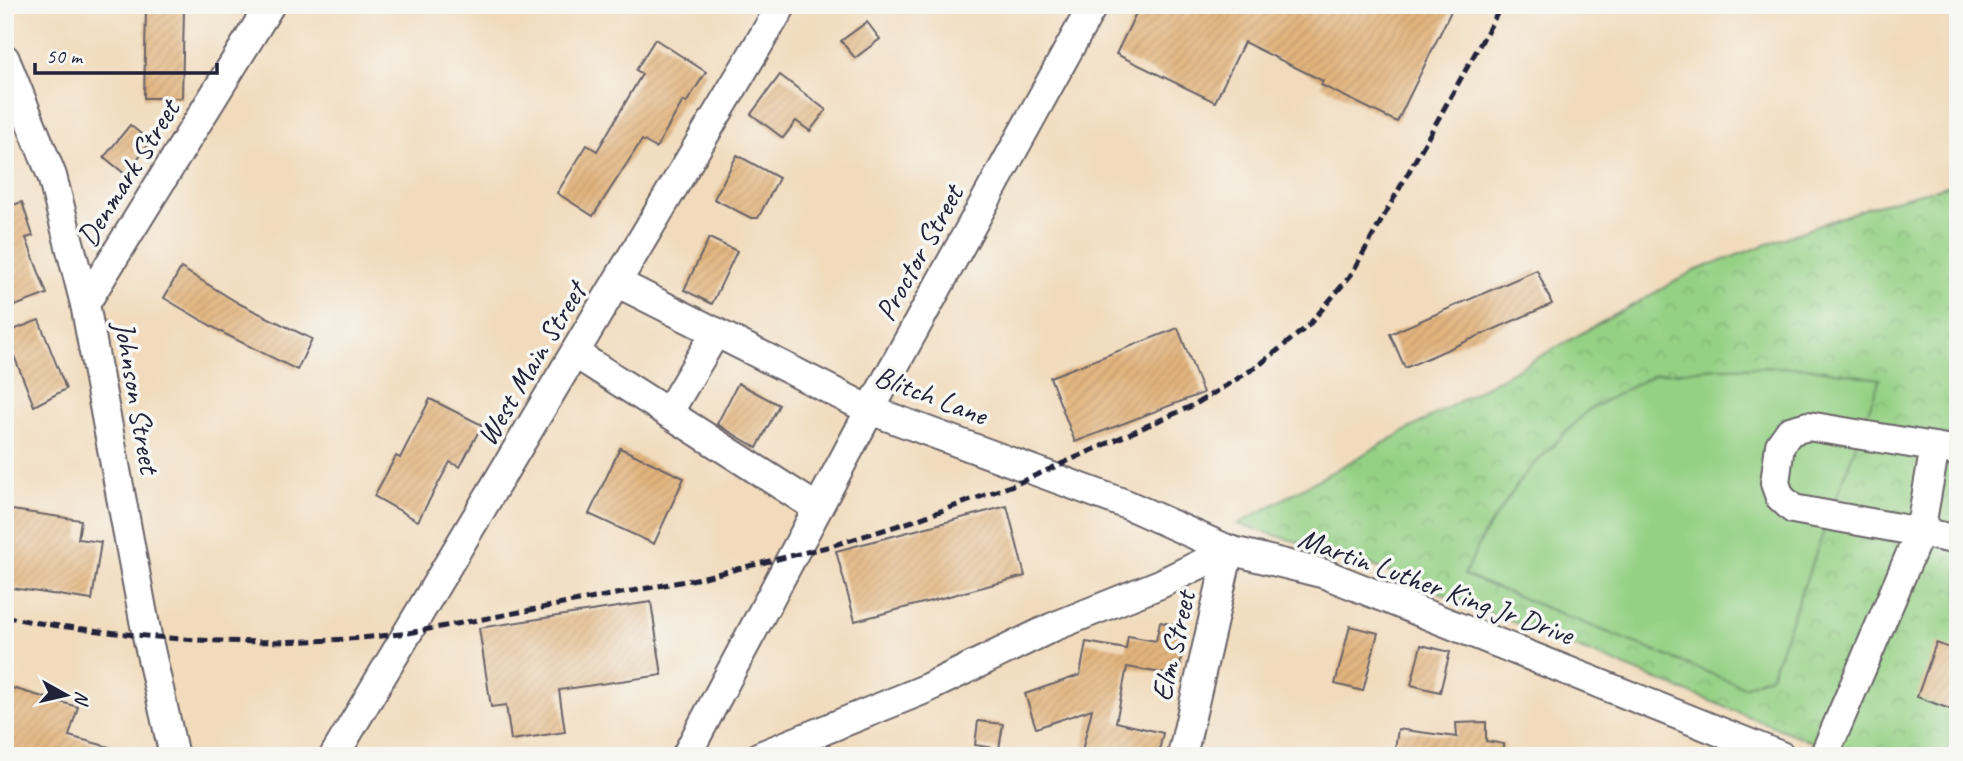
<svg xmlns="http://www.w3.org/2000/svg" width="1963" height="761" viewBox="0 0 1963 761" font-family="Caveat,sans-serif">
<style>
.park{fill:url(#park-crowns);stroke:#5c7a60;stroke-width:2}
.pitch{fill:#95d185;stroke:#5c7a60;stroke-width:2}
.building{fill:url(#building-hatch)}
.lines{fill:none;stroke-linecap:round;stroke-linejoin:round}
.minor-casing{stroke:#6a6368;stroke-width:32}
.minor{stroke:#fff;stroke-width:28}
.rail{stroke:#22223b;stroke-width:5;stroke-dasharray:10 5;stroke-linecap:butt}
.labels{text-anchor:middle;stroke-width:7;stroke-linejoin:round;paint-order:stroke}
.street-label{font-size:30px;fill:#22223b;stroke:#f6f6f2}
</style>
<defs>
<pattern id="park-crowns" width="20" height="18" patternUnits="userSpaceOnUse" patternTransform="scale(1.75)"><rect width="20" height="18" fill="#95d185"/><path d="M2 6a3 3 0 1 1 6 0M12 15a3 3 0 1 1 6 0" fill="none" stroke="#80b374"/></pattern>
<pattern id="building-hatch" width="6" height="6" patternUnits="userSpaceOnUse" patternTransform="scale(1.75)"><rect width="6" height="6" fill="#e2b47d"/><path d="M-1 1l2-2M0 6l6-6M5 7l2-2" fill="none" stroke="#c29a6d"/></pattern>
</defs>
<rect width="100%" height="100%" fill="#f6f6f2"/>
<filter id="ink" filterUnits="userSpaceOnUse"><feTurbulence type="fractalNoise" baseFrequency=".0143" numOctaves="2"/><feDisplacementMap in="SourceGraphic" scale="14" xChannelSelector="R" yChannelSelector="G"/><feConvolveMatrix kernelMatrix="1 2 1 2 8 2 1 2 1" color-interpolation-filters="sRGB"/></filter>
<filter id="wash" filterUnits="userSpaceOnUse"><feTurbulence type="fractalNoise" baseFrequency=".00686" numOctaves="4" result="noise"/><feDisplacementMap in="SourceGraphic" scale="28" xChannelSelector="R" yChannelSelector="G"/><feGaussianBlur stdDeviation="1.57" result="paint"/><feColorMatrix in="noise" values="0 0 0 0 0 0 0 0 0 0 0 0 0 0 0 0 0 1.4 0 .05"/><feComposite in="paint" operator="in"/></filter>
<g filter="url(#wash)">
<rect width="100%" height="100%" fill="#f1dbbc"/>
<polygon class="park" points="1958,183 1958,756 1847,756 1369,564 1238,524 1694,271 1869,207"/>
<polygon class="pitch" points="1805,367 1880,379 1771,675 1744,687 1464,575 1484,534 1525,474 1588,410 1655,374 1717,368"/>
<g id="blocks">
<g class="building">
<polygon points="1140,5 1454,5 1397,122 1321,85 1323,81 1244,42 1215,102 1116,54"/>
<polygon points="146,10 184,10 182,98 144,98"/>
<polygon points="867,22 880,39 855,58 841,41"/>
<polygon points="655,39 706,72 686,103 683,101 656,148 642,140 593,216 557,193 587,145 597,151 642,74 636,70"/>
<polygon points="780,75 826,110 810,131 796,121 783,138 751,114"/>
<polygon points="130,125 151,142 125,174 104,157"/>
<polygon points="737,155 779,178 758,218 751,218 714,199"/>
<polygon points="7,188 13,205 22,202 33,236 26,238 47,294 15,306 5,280 5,189"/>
<polygon points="709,238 737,251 712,304 684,290"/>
<polygon points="181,268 240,304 312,339 297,370 225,334 164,298"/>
<polygon points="1537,270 1552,304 1405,368 1390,334"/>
<polygon points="39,320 66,389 34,406 5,333"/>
<polygon points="1178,328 1203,393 1075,442 1050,377"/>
<polygon points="738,383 779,405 757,448 717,424"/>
<polygon points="430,399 482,425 460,467 450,462 418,521 374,496 396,456 400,458"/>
<polygon points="620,448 684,478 654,544 589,514"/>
<polygon points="1007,506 1025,576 855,621 836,551"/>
<polygon points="5,509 81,520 78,539 101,542 92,600 5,587"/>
<polygon points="651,602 662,675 559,690 565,732 511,740 506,705 491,707 479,628"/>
<polygon points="1160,622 1187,627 1178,676 1127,667 1116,722 1163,733 1158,756 1101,756 1082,751 1092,709 1036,728 1025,694 1080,675 1086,642 1126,649 1128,636 1156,641"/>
<polygon points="1350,626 1378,633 1363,691 1335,684"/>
<polygon points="1936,643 1958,651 1958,712 1917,697"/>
<polygon points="1421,645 1450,652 1440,692 1411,685"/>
<polygon points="5,686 78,707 69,736 120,750 119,756 5,756"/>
<polygon points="978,721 1003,724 999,749 975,745"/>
<polygon points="1486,722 1486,741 1504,744 1504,756 1394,756 1398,729 1457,737 1456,723"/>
</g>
</g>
</g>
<g filter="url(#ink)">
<use href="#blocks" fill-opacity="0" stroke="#6a6368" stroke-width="2"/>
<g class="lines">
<g class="minor-casing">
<g id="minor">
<polyline points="5,59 52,176 85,304 147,636 174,756"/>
<polyline points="618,283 870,410 1128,505 1229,550 1325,574 1781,756"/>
<polyline points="85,304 270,5"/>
<polyline points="576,354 817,508"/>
<polyline points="668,413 716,332"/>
<polyline points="1935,447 1920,532 1793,509 1780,497 1775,483 1780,445 1790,431 1808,426 1958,451"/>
<polyline points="334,756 782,5"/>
<polyline points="686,756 870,410 1093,5"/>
<polyline points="760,756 923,690 1053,627 1160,584 1229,550"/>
<polyline points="1182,756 1229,550"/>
<polyline points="1824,756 1920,532 1958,540"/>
</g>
</g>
<use href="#minor" class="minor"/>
<path class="rail" d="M5,616C36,624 68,627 100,631C203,644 305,646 408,633L696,579L831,546L913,521L1016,484L1194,405L1258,366L1308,326L1351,275L1502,5"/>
</g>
</g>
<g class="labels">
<g class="street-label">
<text transform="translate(128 173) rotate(-58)" y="10">Denmark Street</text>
<text transform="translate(919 253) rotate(-61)" y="10">Proctor Street</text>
<text transform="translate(531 364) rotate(-59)" y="10">West Main Street</text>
<text transform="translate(931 395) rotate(21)" y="10">Blitch Lane</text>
<text transform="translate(137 397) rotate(80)" y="10">Johnson Street</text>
<text transform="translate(1436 586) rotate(20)" y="10">Martin Luther King Jr Drive</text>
<text transform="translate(1173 646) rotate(-77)" y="10">Elm Street</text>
</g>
</g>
<rect width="1963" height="761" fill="none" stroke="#f6f6f2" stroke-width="28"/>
<g transform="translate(66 695) rotate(98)" stroke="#f6f6f2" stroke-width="5" paint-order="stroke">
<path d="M0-5L12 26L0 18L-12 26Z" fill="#22223b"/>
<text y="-10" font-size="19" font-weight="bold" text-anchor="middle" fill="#22223b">N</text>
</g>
<path d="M35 63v10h182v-10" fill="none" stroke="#22223b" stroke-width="3.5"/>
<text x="46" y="63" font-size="21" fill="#22223b" stroke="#f6f6f2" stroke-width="5" paint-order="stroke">50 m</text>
</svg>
